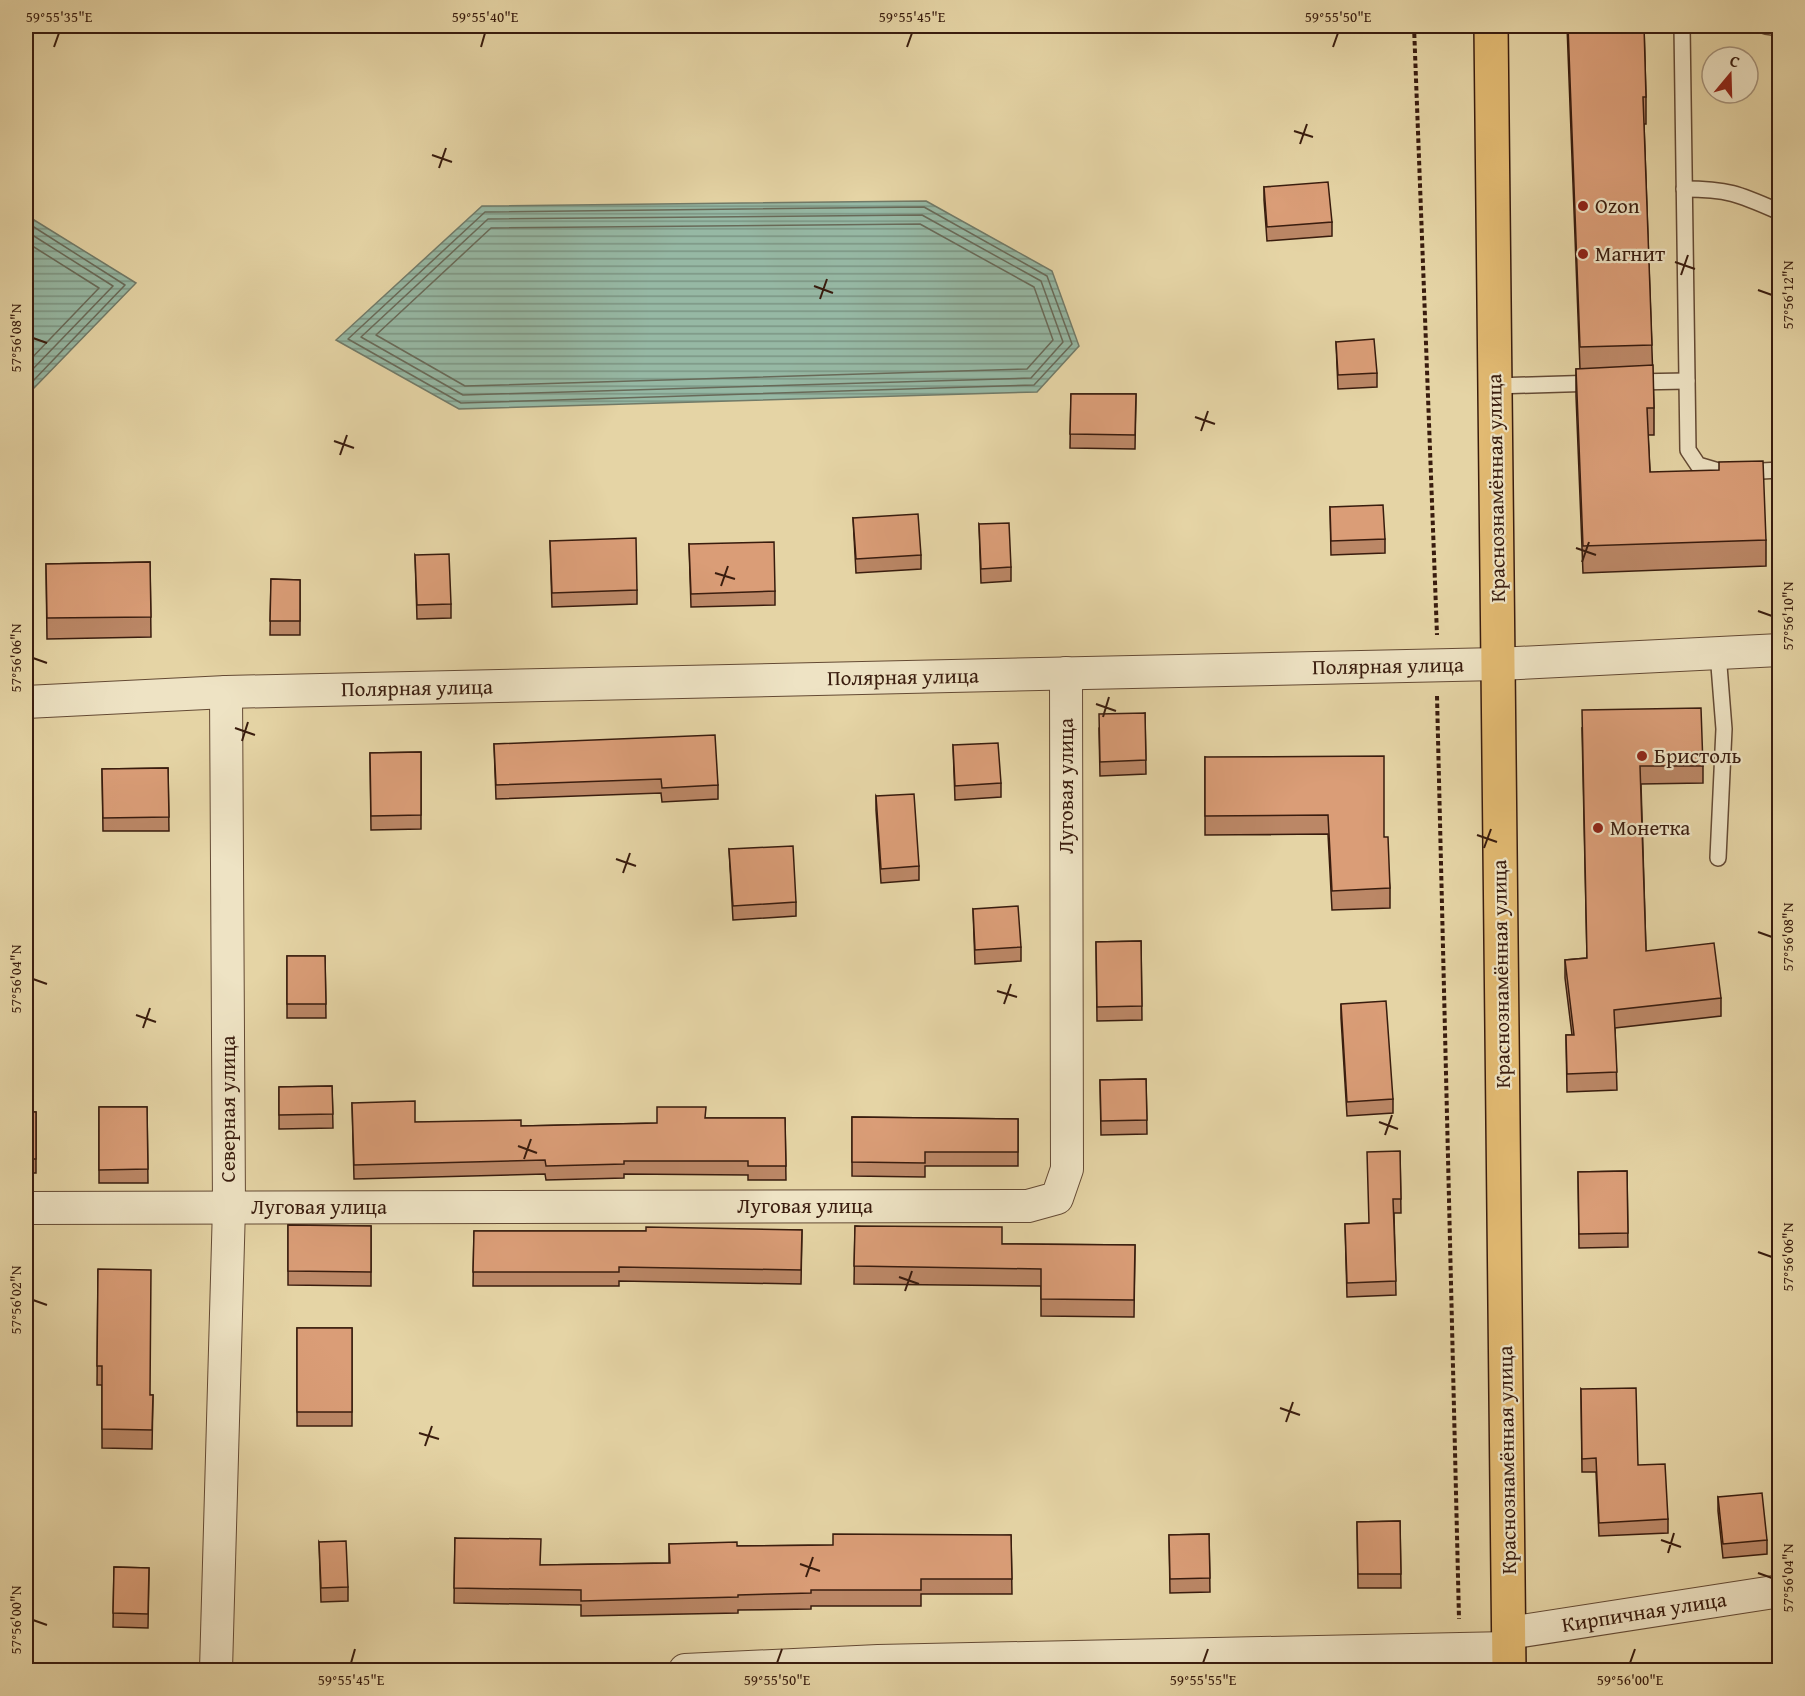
<svg xmlns="http://www.w3.org/2000/svg" width="1805" height="1696" viewBox="0 0 1805 1696" font-family="'Gentium Book Plus',serif">
<style>
.water{fill:url(#water-rules);stroke:#717a68;stroke-width:1.5}
.lines{fill:none;stroke-linecap:round;stroke-linejoin:round}
.shore{stroke:#686a59;stroke-width:1.5}
.lane-casing{stroke:#644a34;stroke-width:18}
.street-casing{stroke:#644a34;stroke-width:34}
.primary-casing{stroke:#391c0e;stroke-width:36}
.path{stroke:#391c0e;stroke-width:4;stroke-dasharray:4.5 3;stroke-linecap:butt}
.lane{stroke:#eee3c4;stroke-width:15}
.street{stroke:#eee3c4;stroke-width:32}
.primary{stroke:#e2ba72;stroke-width:33}
.wall{fill:#bb8766;stroke:#391c0e;stroke-width:1.5}
.building{fill:#da9d77;stroke:#391c0e;stroke-width:1.5}
.ticks{fill:none;stroke:#391c0e;stroke-width:2}
.poi-dot{fill:#8f2418;stroke:#eee3c4;stroke-width:2}
.labels{text-anchor:middle;stroke-width:4.5;stroke-linejoin:round;paint-order:stroke}
.poi-label{font-size:21px;fill:#391c0e;stroke:#eee3c4;text-anchor:start}
.street-label{font-size:21px;fill:#391c0e;stroke:#eee3c4}
.neatline{fill:none;stroke:#391c0e;stroke-width:2}
.ticks-label{font-size:15px;text-anchor:middle;fill:#391c0e}
</style>
<defs>
<pattern id="water-rules" width="6" height="5" patternUnits="userSpaceOnUse" patternTransform="scale(1.5)"><rect width="6" height="5" fill="#96b8a4"/><path d="M0 2.5h6" fill="none" stroke="#7b9584"/></pattern>
</defs>
<rect width="100%" height="100%" fill="#e5d4a5"/>
<filter id="stains"><feTurbulence type="fractalNoise" baseFrequency=".00333" numOctaves="4"/><feColorMatrix values="0 0 0 0 .2 0 0 0 0 .09 0 0 0 0 .02 0 0 0 .5 -.17"/></filter>
<radialGradient id="worn" r=".72"><stop offset=".6" stop-color="#630" stop-opacity="0"/><stop offset="1" stop-color="#630" stop-opacity=".3"/></radialGradient>
<g class="water">
<polygon points="926,201 1052,271 1079,346 1037,392 459,409 336,340 482,206"/>
<polygon points="26,215 136,283 34,388 26,388"/>
</g>
<g class="lines">
<g class="shore">
<polygon points="924,207 1047,276 1072,344 1034,385 461,403 348,339 485,212"/>
<polygon points="922,215 1041,281 1063,342 1031,378 463,395 361,337 488,219"/>
<polyline points="26,222 125,285 33,381 26,382"/>
<polygon points="920,224 1034,287 1053,340 1027,369 465,386 376,335 491,228"/>
<polyline points="26,231 113,286 29,373 26,374"/>
<polyline points="26,242 99,288 26,364"/>
</g>
<g class="lane-casing">
<g id="lane">
<polyline points="1682,26 1688,450 1698,465 1725,473 1780,470"/>
<polyline points="1766,26 1780,28"/>
<path d="M1684,189C1729,189 1739,194 1780,212"/>
<polyline points="1633,382 1687,381"/>
<polyline points="1495,386 1597,383"/>
<polyline points="1718,653 1724,729 1718,858"/>
</g>
</g>
<g class="street-casing">
<g id="street">
<polyline points="26,702 226,692 1498,664 1780,650"/>
<polyline points="26,1208 1028,1206 1057,1198 1067,1169 1066,673"/>
<polyline points="1509,1633 1780,1591"/>
<polyline points="216,1670 229,1207 226,692"/>
<polyline points="685,1670 878,1661 1508,1648"/>
</g>
</g>
<g class="primary-casing">
<polyline id="primary" points="1491,26 1509,1670"/>
</g>
<g class="path">
<polyline points="1414,26 1437,635"/>
<polyline points="1437,696 1459,1619"/>
</g>
<use href="#lane" class="lane"/>
<use href="#street" class="street"/>
<use href="#primary" class="primary"/>
</g>
<g class="wall">
<polygon points="1567,26 1644,26 1646,97 1646,124 1644,124 1654,408 1654,435 1648,435 1650,472 1766,540 1766,566 1583,573 1576,396 1576,369 1580,369"/>
<polygon points="1264,187 1332,222 1332,236 1267,241 1264,200"/>
<polygon points="1336,342 1377,373 1377,387 1338,389"/>
<polygon points="1071,394 1136,394 1135,449 1070,448"/>
<polygon points="1330,507 1385,539 1385,553 1331,555"/>
<polygon points="853,518 921,555 921,569 856,573"/>
<polygon points="979,524 1011,567 1011,581 981,583"/>
<polygon points="550,541 637,590 637,604 552,607"/>
<polygon points="689,544 775,591 775,605 691,607"/>
<polygon points="415,555 451,604 451,618 417,619"/>
<polygon points="150,562 151,637 47,639 46,564"/>
<polygon points="271,579 300,580 300,635 270,635"/>
<polygon points="1145,713 1146,774 1100,776 1099,728"/>
<polygon points="1582,728 1703,766 1703,783 1641,784 1646,951 1721,998 1721,1016 1615,1028 1617,1090 1567,1092 1566,1035 1572,1035 1565,978 1565,960 1587,958"/>
<polygon points="494,744 718,785 718,799 662,802 661,793 496,799"/>
<polygon points="953,745 1001,783 1001,797 955,800"/>
<polygon points="421,752 421,829 371,830 370,753"/>
<polygon points="1205,757 1384,837 1390,888 1390,908 1332,910 1328,834 1205,835"/>
<polygon points="168,768 169,831 103,831 102,769"/>
<polygon points="876,796 919,866 919,880 881,883 876,810"/>
<polygon points="729,849 796,902 796,916 733,920"/>
<polygon points="973,909 1021,947 1021,961 975,964"/>
<polygon points="1141,941 1142,1020 1097,1021 1096,942"/>
<polygon points="287,956 325,956 326,1018 287,1018"/>
<polygon points="1341,1004 1393,1099 1393,1113 1347,1116 1341,1018"/>
<polygon points="1146,1079 1147,1134 1101,1135 1100,1080"/>
<polygon points="332,1086 333,1128 279,1129 279,1087"/>
<polygon points="352,1103 415,1122 521,1126 657,1123 705,1118 785,1118 786,1180 748,1180 748,1175 624,1174 624,1178 546,1180 545,1174 354,1179"/>
<polygon points="99,1107 147,1107 148,1183 99,1183"/>
<rect x="26" y="1112" width="10" height="61"/>
<polygon points="852,1117 1018,1119 1018,1166 925,1166 925,1177 852,1176"/>
<polygon points="1400,1151 1401,1213 1394,1213 1396,1295 1347,1297 1345,1224 1369,1223"/>
<polygon points="1627,1171 1628,1247 1579,1248 1578,1172"/>
<polygon points="288,1225 371,1226 371,1286 288,1285"/>
<polygon points="855,1226 1002,1244 1135,1245 1134,1317 1041,1316 1041,1286 854,1284"/>
<polygon points="802,1230 801,1284 619,1281 619,1286 473,1286 474,1231 646,1231"/>
<polygon points="98,1269 150,1395 153,1395 152,1449 102,1448 102,1385 97,1385"/>
<rect x="297" y="1328" width="55" height="98"/>
<polygon points="1581,1389 1638,1465 1668,1519 1668,1533 1599,1536 1596,1472 1582,1472"/>
<polygon points="1718,1497 1767,1540 1767,1554 1723,1558 1718,1511"/>
<polygon points="1400,1521 1401,1588 1358,1588 1357,1522"/>
<polygon points="1209,1534 1210,1592 1170,1593 1169,1535"/>
<polygon points="1011,1535 1012,1594 921,1594 921,1606 811,1606 811,1609 738,1610 738,1613 581,1616 581,1605 454,1603 455,1538 540,1565 669,1563 669,1544 737,1546 833,1545"/>
<polygon points="319,1542 348,1587 348,1601 321,1602"/>
<polygon points="114,1567 149,1568 148,1628 113,1627"/>
</g>
<g class="building">
<polygon points="1568,26 1644,26 1646,97 1643,97 1652,345 1580,347"/>
<polygon points="1328,182 1332,222 1267,227 1264,187"/>
<polygon points="1374,339 1377,373 1338,375 1336,342"/>
<polygon points="1653,365 1654,408 1647,408 1650,472 1719,470 1719,462 1763,461 1766,540 1583,546 1576,369"/>
<polygon points="1071,394 1136,394 1135,435 1070,434"/>
<polygon points="1383,505 1385,539 1331,541 1330,507"/>
<polygon points="918,514 921,555 856,559 853,518"/>
<polygon points="1009,523 1011,567 981,569 979,524"/>
<polygon points="636,538 637,590 552,593 550,541"/>
<polygon points="774,542 775,591 691,594 689,544"/>
<polygon points="449,554 451,604 417,605 415,555"/>
<polygon points="150,562 151,617 47,618 46,564"/>
<polygon points="271,579 300,580 300,621 270,621"/>
<polygon points="1701,708 1703,766 1640,766 1646,951 1714,943 1721,998 1614,1010 1617,1072 1567,1074 1566,1035 1574,1035 1565,960 1587,958 1582,710"/>
<polygon points="1145,713 1146,760 1100,762 1099,714"/>
<polygon points="715,735 718,785 662,788 661,779 496,785 494,744"/>
<polygon points="998,743 1001,783 955,786 953,745"/>
<polygon points="421,752 421,815 371,816 370,753"/>
<polygon points="1384,756 1384,837 1388,837 1390,888 1332,891 1328,815 1205,816 1205,757"/>
<polygon points="168,768 169,817 103,818 102,769"/>
<polygon points="914,794 919,866 881,869 876,796"/>
<polygon points="793,846 796,902 733,906 729,849"/>
<polygon points="1018,906 1021,947 975,950 973,909"/>
<polygon points="1141,941 1142,1006 1097,1007 1096,942"/>
<polygon points="287,956 325,956 326,1004 287,1004"/>
<polygon points="1386,1001 1393,1099 1347,1102 1341,1004"/>
<polygon points="1146,1079 1147,1120 1101,1121 1100,1080"/>
<polygon points="332,1086 333,1114 279,1115 279,1087"/>
<polygon points="415,1101 415,1122 521,1120 521,1126 657,1123 657,1107 706,1107 705,1118 785,1118 786,1166 748,1166 748,1161 624,1161 624,1164 546,1166 545,1160 354,1165 352,1103"/>
<polygon points="99,1107 147,1107 148,1169 99,1170"/>
<rect x="26" y="1112" width="10" height="47"/>
<polygon points="852,1117 1018,1119 1018,1152 925,1152 925,1163 852,1162"/>
<polygon points="1400,1151 1401,1199 1393,1199 1396,1281 1347,1283 1345,1224 1369,1223 1367,1152"/>
<polygon points="1627,1171 1628,1233 1579,1234 1578,1172"/>
<polygon points="288,1225 371,1226 371,1272 288,1271"/>
<polygon points="855,1226 1002,1227 1002,1244 1135,1245 1134,1300 1041,1299 1041,1269 854,1266"/>
<polygon points="646,1227 802,1230 801,1270 619,1267 619,1272 473,1272 474,1231 646,1231"/>
<polygon points="98,1269 151,1270 150,1395 153,1395 152,1430 102,1429 102,1366 97,1366"/>
<rect x="297" y="1328" width="55" height="84"/>
<polygon points="1636,1388 1638,1465 1665,1464 1668,1519 1599,1523 1596,1458 1582,1459 1581,1389"/>
<polygon points="1762,1493 1767,1540 1723,1544 1718,1497"/>
<polygon points="1400,1521 1401,1574 1358,1574 1357,1522"/>
<polygon points="833,1534 1011,1535 1012,1579 921,1579 921,1590 811,1590 811,1593 738,1595 738,1597 581,1601 581,1590 454,1588 455,1538 541,1539 540,1565 670,1563 669,1544 737,1542 737,1546 833,1545"/>
<polygon points="1209,1534 1210,1578 1170,1579 1169,1535"/>
<polygon points="346,1541 348,1587 321,1588 319,1542"/>
<polygon points="114,1567 149,1568 148,1614 113,1613"/>
</g>
<path class="ticks" d="M54,47L59,33M481,47L485,33M907,47L912,33M1333,47L1338,33M1294,131L1313,137M1300,144L1307,124M432,155L452,162M439,168L446,148M1675,262L1695,269M1681,275L1688,255M814,286L833,293M1758,290L1772,295M820,299L827,279M33,338L47,343M1195,417L1215,424M1201,431L1208,411M334,441L354,448M340,455L347,435M1576,548L1596,555M1582,562L1589,542M715,573L735,579M721,586L728,566M1758,611L1772,616M33,658L47,663M1096,704L1116,711M1103,717L1109,697M235,728L255,735M242,741L248,722M1477,835L1497,842M1484,848L1491,829M616,859L636,866M623,873L630,853M1758,932L1772,937M33,979L47,984M997,991L1017,997M1004,1004L1011,984M136,1015L156,1022M143,1028L150,1008M1379,1122L1398,1129M1385,1135L1392,1115M518,1146L537,1153M524,1159L531,1139M1758,1252L1772,1257M899,1277L919,1284M905,1291L912,1271M33,1300L47,1305M1280,1408L1300,1415M1286,1422L1293,1402M419,1433L439,1439M425,1446L432,1426M1661,1540L1681,1547M1668,1553L1674,1533M800,1564L820,1571M1758,1573L1772,1578M806,1577L813,1557M33,1620L47,1625M351,1663L355,1649M777,1663L782,1649M1203,1663L1208,1649M1630,1663L1635,1649"/>
<g class="poi-dot">
<circle cx="1583" cy="206" r="6"/>
<circle cx="1583" cy="254" r="6"/>
<circle cx="1642" cy="756" r="6"/>
<circle cx="1598" cy="828" r="6"/>
</g>
<g class="labels">
<g class="poi-label">
<text x="1595" y="213">Ozon</text>
<text x="1595" y="261">Магнит</text>
<text x="1654" y="763">Бристоль</text>
<text x="1610" y="835">Монетка</text>
</g>
<g class="street-label">
<text transform="translate(1496 488) rotate(-91)" y="7">Краснознамённая улица</text>
<text transform="translate(1388 666) rotate(-1)" y="7">Полярная улица</text>
<text transform="translate(903 677) rotate(-1)" y="7">Полярная улица</text>
<text transform="translate(417 688) rotate(-1)" y="7">Полярная улица</text>
<text transform="translate(1066 786) rotate(-90)" y="7">Луговая улица</text>
<text transform="translate(1501 974) rotate(-91)" y="7">Краснознамённая улица</text>
<text transform="translate(228 1109) rotate(-90)" y="7">Северная улица</text>
<text x="805" y="1213">Луговая улица</text>
<text x="319" y="1214">Луговая улица</text>
<text transform="translate(1507 1460) rotate(-91)" y="7">Краснознамённая улица</text>
<text transform="translate(1644 1612) rotate(-9)" y="7">Кирпичная улица</text>
</g>
</g>
<rect width="1805" height="1696" fill="none" stroke="#e5d4a5" stroke-width="66"/>
<g transform="translate(1730 75) rotate(19)"><circle r="28" fill="#eee3c4" stroke="#a6937b" stroke-width="1.5"/>
<path d="M0-4.5L10 22L0 15L-10 22Z" fill="#8f2418"/>
<text y="-9" font-size="16" font-weight="bold" text-anchor="middle" fill="#391c0e">С</text>
</g>
<rect x="33" y="33" width="1739" height="1630" class="neatline"/>
<g class="ticks-label">
<text x="59" y="22">59°55'35"E</text>
<text x="485" y="22">59°55'40"E</text>
<text x="912" y="22">59°55'45"E</text>
<text x="1338" y="22">59°55'50"E</text>
<text transform="translate(1788 295) rotate(-90)" y="5">57°56'12"N</text>
<text transform="translate(16 338) rotate(-90)" y="5">57°56'08"N</text>
<text transform="translate(1788 616) rotate(-90)" y="5">57°56'10"N</text>
<text transform="translate(16 658) rotate(-90)" y="5">57°56'06"N</text>
<text transform="translate(1788 937) rotate(-90)" y="5">57°56'08"N</text>
<text transform="translate(16 979) rotate(-90)" y="5">57°56'04"N</text>
<text transform="translate(1788 1257) rotate(-90)" y="5">57°56'06"N</text>
<text transform="translate(16 1300) rotate(-90)" y="5">57°56'02"N</text>
<text transform="translate(1788 1578) rotate(-90)" y="5">57°56'04"N</text>
<text transform="translate(16 1620) rotate(-90)" y="5">57°56'00"N</text>
<text x="351" y="1685">59°55'45"E</text>
<text x="777" y="1685">59°55'50"E</text>
<text x="1203" y="1685">59°55'55"E</text>
<text x="1630" y="1685">59°56'00"E</text>
</g>
<rect width="100%" height="100%" filter="url(#stains)"/>
<rect width="100%" height="100%" fill="url(#worn)"/>
</svg>
